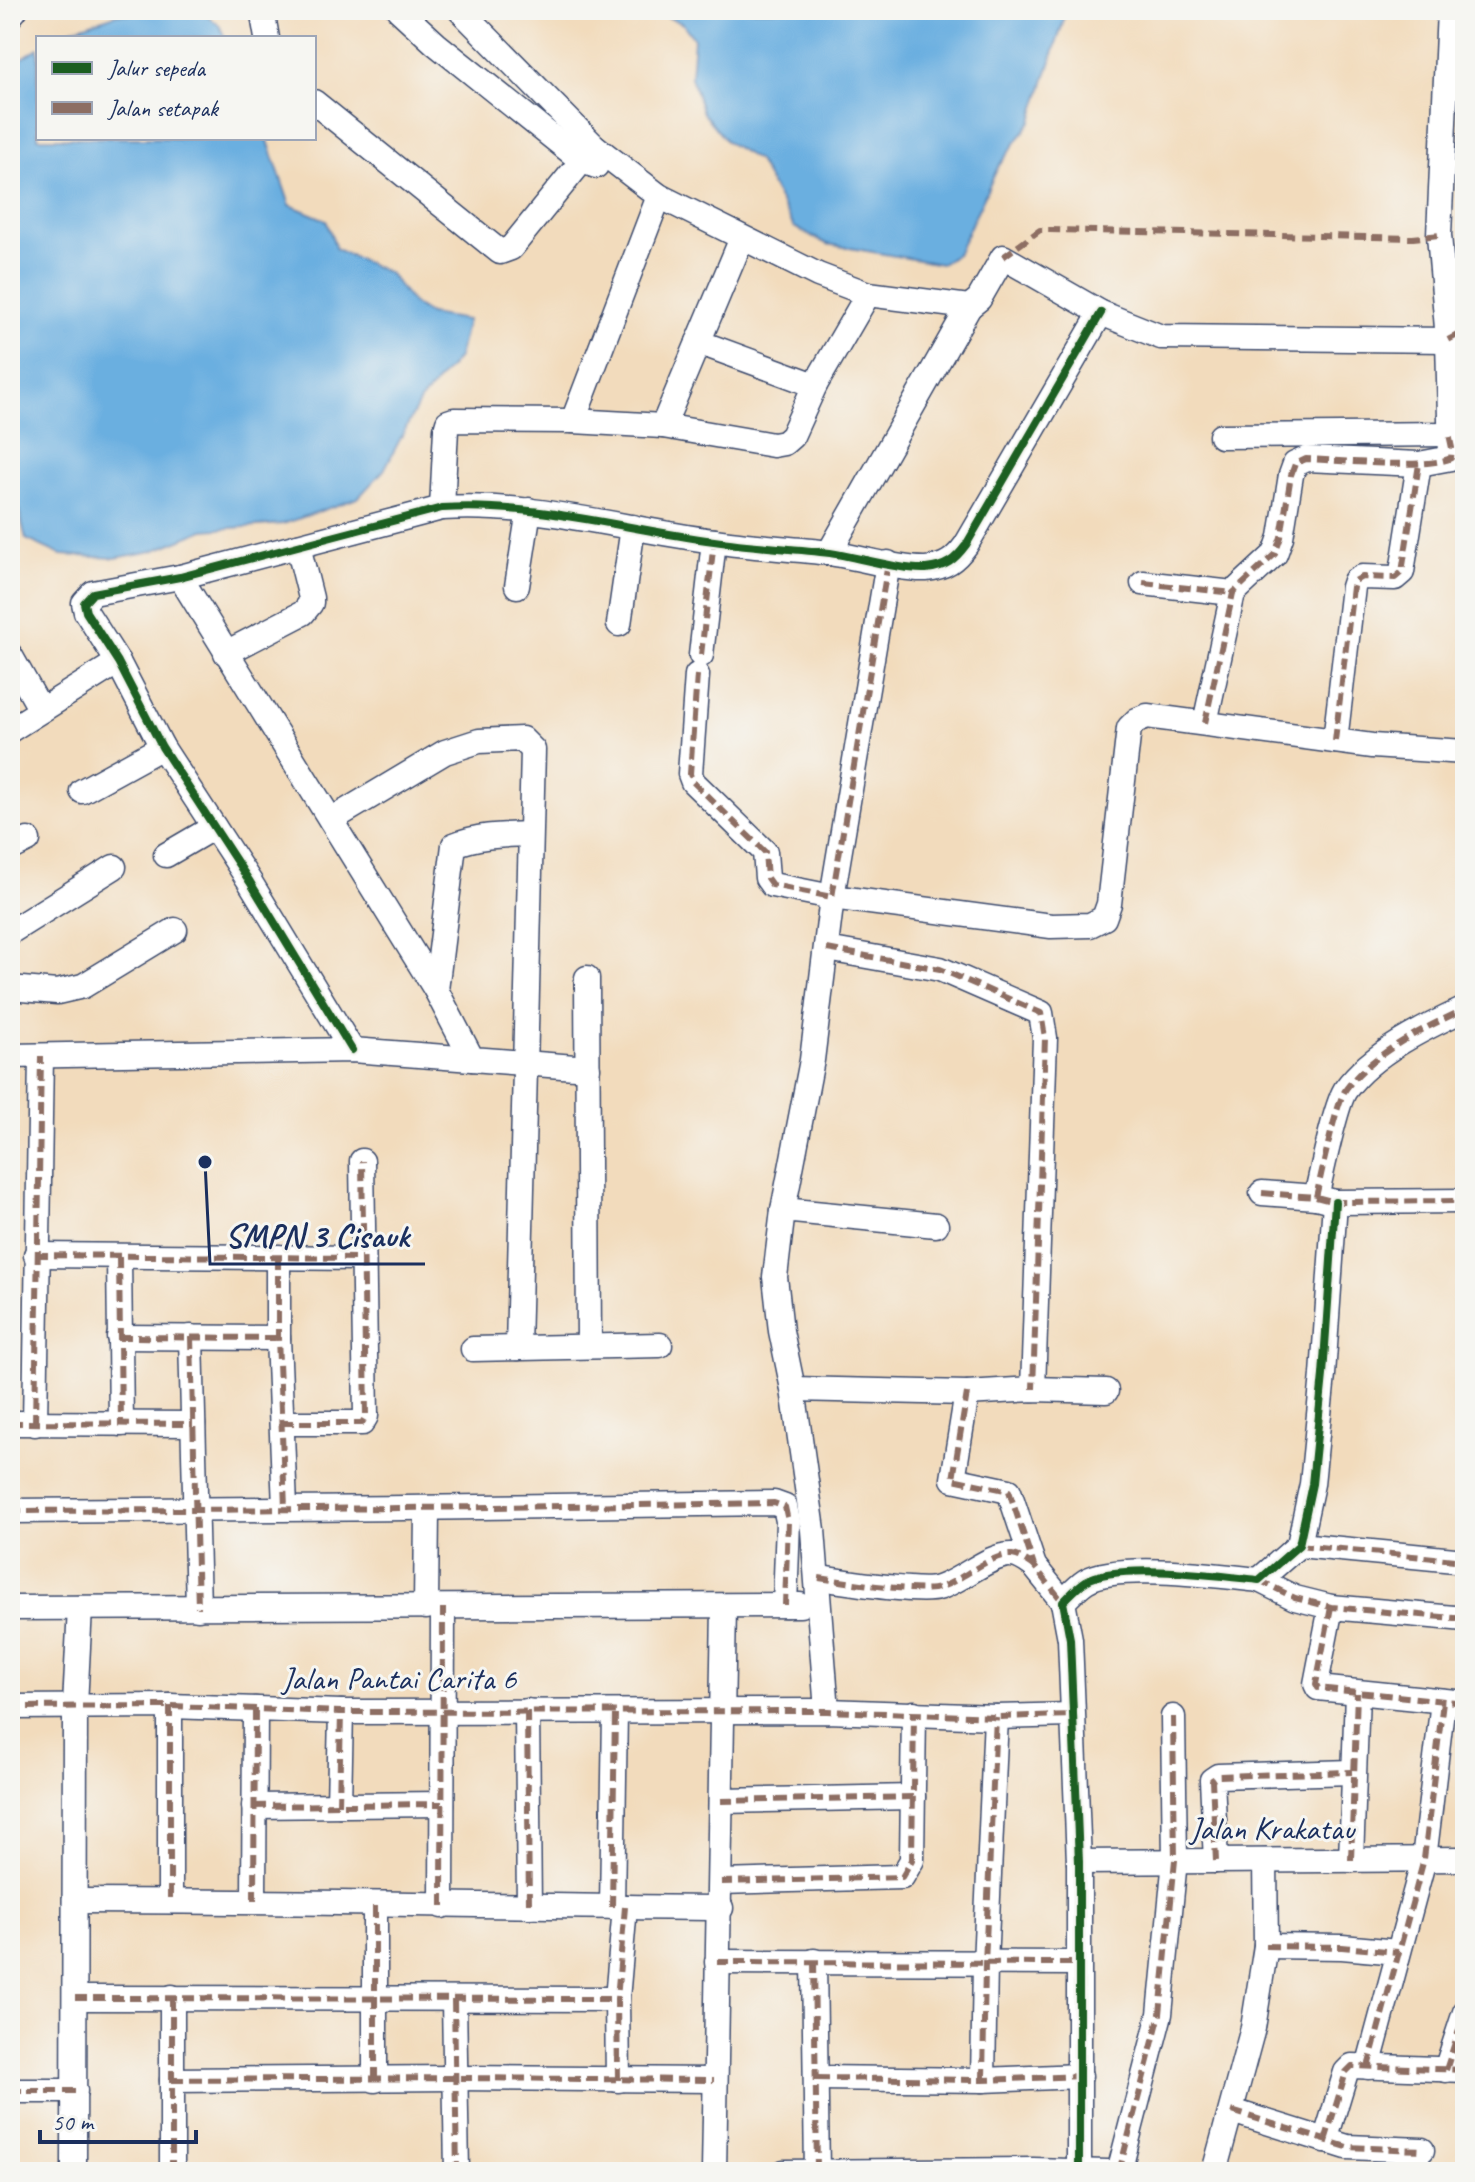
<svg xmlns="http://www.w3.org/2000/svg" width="1475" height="2182" viewBox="0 0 1475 2182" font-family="Caveat,sans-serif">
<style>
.water{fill:#6bafe0;stroke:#436f9f;stroke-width:2}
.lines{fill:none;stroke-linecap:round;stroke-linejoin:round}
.street-casing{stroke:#3b496c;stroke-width:27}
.street{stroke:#fff;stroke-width:24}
.quiet{stroke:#8d6e63;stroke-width:6;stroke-dasharray:12 6;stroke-linecap:butt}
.cycleway-casing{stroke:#f6f6f2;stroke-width:13}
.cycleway{stroke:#1b5e20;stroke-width:8}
.labels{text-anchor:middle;stroke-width:6;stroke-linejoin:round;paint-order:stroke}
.street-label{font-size:32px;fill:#1b2f5e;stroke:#f6f6f2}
.leader{fill:none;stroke:#1b2f5e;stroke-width:3}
.callout-dot{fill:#1b2f5e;stroke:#f6f6f2;stroke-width:3}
.callout-label{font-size:34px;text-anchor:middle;font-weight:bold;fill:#1b2f5e;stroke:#f6f6f2;stroke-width:6;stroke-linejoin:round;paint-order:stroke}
</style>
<rect width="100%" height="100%" fill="#f6f6f2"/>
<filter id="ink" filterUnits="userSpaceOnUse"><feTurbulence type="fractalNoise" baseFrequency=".0125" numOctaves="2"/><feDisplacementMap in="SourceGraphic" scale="16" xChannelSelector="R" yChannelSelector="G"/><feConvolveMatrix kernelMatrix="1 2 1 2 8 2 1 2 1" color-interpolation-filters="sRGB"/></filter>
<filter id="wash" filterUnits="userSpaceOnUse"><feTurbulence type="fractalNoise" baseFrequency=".006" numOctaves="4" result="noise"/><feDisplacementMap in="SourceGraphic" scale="32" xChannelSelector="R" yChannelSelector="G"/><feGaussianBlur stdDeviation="1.8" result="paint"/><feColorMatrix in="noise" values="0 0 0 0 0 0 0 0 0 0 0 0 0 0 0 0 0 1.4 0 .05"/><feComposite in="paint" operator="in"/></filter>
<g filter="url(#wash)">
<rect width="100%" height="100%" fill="#f2dbbc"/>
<g class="water">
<polygon points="652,10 1067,10 1032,120 998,167 957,254 941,264 827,244 794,227 758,161 727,142 703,113 691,77 694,39 683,24"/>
<polygon points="118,14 204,14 219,25 225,38 53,38 61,33"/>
<polygon points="38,48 38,138 267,138 290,205 326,220 336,249 389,273 413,304 429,314 467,320 458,358 420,401 384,470 358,498 283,524 204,530 153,551 115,558 61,555 26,539 10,475 10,71 12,65"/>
</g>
</g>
<g filter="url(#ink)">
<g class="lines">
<g class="street-casing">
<g id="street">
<polyline points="262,10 267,38"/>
<polyline points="399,10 436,44 582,161 596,166"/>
<polyline points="460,10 594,146 659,196 818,275 868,294 969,307 979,299 1003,257 1101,313 1161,337 1448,340"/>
<polyline points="10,16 15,10"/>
<polyline points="314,102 500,252 511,248 594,146"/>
<polyline points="698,342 815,385"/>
<polyline points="573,421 659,196"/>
<polyline points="663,426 742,238"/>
<polyline points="1221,436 1449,434"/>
<polyline points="442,508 446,429 448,422 454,420 573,421 663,426 773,445 784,443 792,436 815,385 868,294"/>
<polyline points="829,553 969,307"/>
<polyline points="180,577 436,990 472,1059 588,1068"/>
<polyline points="1143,583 1233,593"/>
<polyline points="517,586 529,510"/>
<polyline points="619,624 633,527"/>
<polyline points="226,653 303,613 311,603 311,598 298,546"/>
<polyline points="10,655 41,710"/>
<polyline points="701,655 714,541"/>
<polyline points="697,675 690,774 693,782 765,852 767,878 772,885 832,897 1051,926 1090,925 1104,918 1109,904 1129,728 1137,720 1147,716 1372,746 1465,752"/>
<polyline points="1205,723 1233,593 1275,554 1281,537 1291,475 1295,464 1306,459 1419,464 1451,458 1448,340 1439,235 1449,10"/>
<polyline points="10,730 118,662"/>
<polyline points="1335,741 1353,587 1355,581 1362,577 1395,578 1402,572 1419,464"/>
<polyline points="82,791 162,747"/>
<polyline points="331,820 445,752 479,741 522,739 533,750 518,1348"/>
<polyline points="10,849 28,840"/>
<polyline points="166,855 214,827"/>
<polyline points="10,932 114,867"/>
<polyline points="827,949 940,969 1041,1013 1045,1038 1033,1389"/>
<polyline points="587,978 589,1345"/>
<polyline points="10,988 57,992 83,986 175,930"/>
<path d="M436,990L454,845C479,835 503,835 530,834"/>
<path d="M352,1050L250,882L162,747L118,662L86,612L84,603L93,593L180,577L442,508C534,502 623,529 714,541C753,547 791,548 830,553C858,557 899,570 926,569C946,567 955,560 966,545L1101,313"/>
<polyline points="10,1056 352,1050 472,1059"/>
<polyline points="1262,1193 1316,1197 1335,1202 1465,1201"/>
<path d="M1316,1197C1321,1176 1336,1102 1346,1089C1372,1053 1426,1027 1465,1009"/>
<polyline points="783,1210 936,1225"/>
<polyline points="36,1255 362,1258"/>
<polyline points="119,1257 121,1424"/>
<polyline points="278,1257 278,1338 285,1507"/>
<polyline points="119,1337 278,1338"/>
<polyline points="191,1337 198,1608"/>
<polyline points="473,1349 660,1345"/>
<polyline points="793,1389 967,1393 1033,1389 1106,1391"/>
<polyline points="967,1393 953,1479 1009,1491 1034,1566 1063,1602"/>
<polyline points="10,1423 193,1424"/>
<polyline points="282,1423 362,1423 366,1416 362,1161"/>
<polyline points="35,1424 41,1056"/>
<path d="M10,1511C265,1510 519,1507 774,1503L785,1507L788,1521L785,1605"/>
<polyline points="1299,1545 1465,1561"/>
<path d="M819,1578C842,1581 921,1594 938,1588C960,1582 991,1553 1012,1555C1021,1556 1028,1562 1034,1566"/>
<polyline points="1259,1580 1295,1598 1331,1607 1465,1619"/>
<polyline points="426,1607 427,1509"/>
<polyline points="1331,1607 1316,1684 1318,1688 1465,1703"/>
<polyline points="10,1608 800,1605"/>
<polyline points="170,1706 170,1901"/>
<polyline points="10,1707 170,1706 341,1712 827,1711 996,1717 1071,1715"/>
<polyline points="527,1711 529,1906"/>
<polyline points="827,1711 813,1530 793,1389 781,1331 775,1277 783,1210 812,1060 832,897 888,563"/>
<polyline points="721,1801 913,1797"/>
<polyline points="339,1805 341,1712"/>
<polyline points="254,1806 442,1804"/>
<polyline points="1351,1860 1357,1693"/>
<polyline points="1216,1861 1212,1780 1218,1776 1352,1772"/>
<polyline points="1079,1862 1465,1859"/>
<polyline points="721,1882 902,1877 912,1860 914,1713"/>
<path d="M75,1901C290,1901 505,1906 721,1908"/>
<polyline points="254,1901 255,1709"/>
<polyline points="442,1906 443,1608"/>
<polyline points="612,1907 615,1712"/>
<polyline points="1266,1946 1342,1947 1398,1952"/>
<polyline points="814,1961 817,2172"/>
<polyline points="717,1962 1078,1963"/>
<polyline points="75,1998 617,1999"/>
<polyline points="454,2000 457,2172"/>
<polyline points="1368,2067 1424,1859 1443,1701"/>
<polyline points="1446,2070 1465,2012"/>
<polyline points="817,2078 983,2080 1080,2076"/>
<polyline points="172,2080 456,2078 714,2080"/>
<polyline points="375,2080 375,1905"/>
<polyline points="618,2080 617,1999 625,1907"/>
<polyline points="983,2080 985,1964 996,1717"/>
<polyline points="10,2091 75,2091"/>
<polyline points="1232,2111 1347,2147 1422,2150"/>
<polyline points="1325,2141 1346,2072 1352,2066 1465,2070"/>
<path d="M1079,2171V1862L1070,1639L1063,1602C1070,1595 1078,1586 1086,1581C1117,1562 1221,1576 1259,1580L1299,1545L1312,1484L1323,1375L1335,1202"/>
<polyline points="74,2172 75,1705 80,1608"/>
<polyline points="172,2172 172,1997"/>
<polyline points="714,2172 724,1607"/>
<polyline points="784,2172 1033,2170 1107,2172"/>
<polyline points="1119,2172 1160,2014 1175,1860 1173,1717"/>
<polyline points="1214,2172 1253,2028 1266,1946 1265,1861"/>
</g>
</g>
<use href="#street" class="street"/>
<g class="quiet">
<polyline points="1003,257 1040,230 1050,230 1413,238 1439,235"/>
<polyline points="1448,340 1465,331"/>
<polyline points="1143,583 1233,593"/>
<polyline points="701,655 714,541"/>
<polyline points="697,675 690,774 693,782 765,852 767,878 772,885 832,897 888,563"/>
<path d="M1205,723L1233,593L1275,554L1281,537L1291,475L1295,464L1306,459C1337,460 1427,470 1451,458L1452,448L1449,434"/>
<polyline points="1335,741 1353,587 1355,581 1362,577 1395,578 1402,572 1419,464"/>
<polyline points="827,949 940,969 1041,1013 1045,1038 1033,1389"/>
<polyline points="1262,1193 1316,1197 1335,1202 1465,1201"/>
<path d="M1316,1197C1321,1176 1336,1102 1346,1089C1372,1053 1426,1027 1465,1009"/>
<polyline points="36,1255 362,1258"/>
<polyline points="119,1257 121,1424"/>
<polyline points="278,1257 278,1338 285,1507"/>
<polyline points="119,1337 278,1338"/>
<polyline points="191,1337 198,1608"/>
<polyline points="967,1393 953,1479 1009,1491 1034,1566 1063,1602"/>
<polyline points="10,1423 193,1424"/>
<polyline points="282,1423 362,1423 366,1416 362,1161"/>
<polyline points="35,1424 41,1056"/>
<path d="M10,1511C265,1510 519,1507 774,1503L785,1507L788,1521L785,1605"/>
<polyline points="1299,1545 1465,1561"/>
<path d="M819,1578C842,1581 921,1594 938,1588C960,1582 991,1553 1012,1555C1021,1556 1028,1562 1034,1566"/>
<polyline points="1259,1580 1295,1598 1331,1607 1465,1619"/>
<polyline points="1331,1607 1316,1684 1318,1688 1465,1703"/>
<polyline points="170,1706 170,1901"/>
<polyline points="10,1707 170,1706 341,1712 827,1711 996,1717 1071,1715"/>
<polyline points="527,1711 529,1906"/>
<polyline points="721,1801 913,1797"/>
<polyline points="339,1805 341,1712"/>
<polyline points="254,1806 442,1804"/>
<polyline points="1351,1860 1357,1693"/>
<polyline points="1216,1861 1212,1780 1218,1776 1352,1772"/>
<polyline points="721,1882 902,1877 912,1860 914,1713"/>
<polyline points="254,1901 255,1709"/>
<polyline points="442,1906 443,1608"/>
<polyline points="612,1907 615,1712"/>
<polyline points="1266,1946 1342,1947 1398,1952"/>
<polyline points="814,1961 817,2171"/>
<polyline points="717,1962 1078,1963"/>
<polyline points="75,1998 617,1999"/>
<polyline points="454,2000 457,2172"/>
<polyline points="1368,2067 1424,1859 1443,1701"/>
<polyline points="1446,2070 1465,2012"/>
<polyline points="817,2078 983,2080 1080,2076"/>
<polyline points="172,2080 456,2078 714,2080"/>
<polyline points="375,2080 375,1905"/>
<polyline points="618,2080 617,1999 625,1907"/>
<polyline points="983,2080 985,1964 996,1717"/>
<polyline points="10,2091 75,2091"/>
<polyline points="1232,2111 1347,2147 1422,2150"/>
<polyline points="1325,2141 1346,2072 1352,2066 1465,2070"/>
<polyline points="172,2172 172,1997"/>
<polyline points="1119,2172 1160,2014 1175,1860 1173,1717"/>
</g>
<g class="cycleway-casing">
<g id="cycleway">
<path d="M352,1050L250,882L162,747L118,662L86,612L84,603L93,593L180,577L442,508C534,502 623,529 714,541C753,547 791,548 830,553C858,557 899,570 926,569C946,567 955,560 966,545L1101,313"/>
<path d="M1079,2171V1862L1070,1639L1063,1602C1070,1595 1078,1586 1086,1581C1117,1562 1221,1576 1259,1580L1299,1545L1312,1484L1323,1375L1335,1202"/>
</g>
</g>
<use href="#cycleway" class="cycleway"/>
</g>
</g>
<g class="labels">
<g class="street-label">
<text x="399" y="1689">Jalan Pantai Carita 6</text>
<text x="1272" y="1839">Jalan Krakatau</text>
</g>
</g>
<path class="leader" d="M205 1162L210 1264H425"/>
<circle class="callout-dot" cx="205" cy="1162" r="8"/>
<g class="callout-label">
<text x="317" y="1247">SMPN 3 Cisauk</text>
</g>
<rect width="1475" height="2182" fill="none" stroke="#f6f6f2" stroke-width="40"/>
<rect x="36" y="36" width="280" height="104" fill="#f6f6f2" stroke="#9ea6b7" stroke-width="2"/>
<rect x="52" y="62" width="40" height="12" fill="#1b5e20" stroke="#9ea6b7" stroke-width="2"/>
<text x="108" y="76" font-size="24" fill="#1b2f5e">Jalur sepeda</text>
<rect x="52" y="102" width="40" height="12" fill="#8d6e63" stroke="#9ea6b7" stroke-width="2"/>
<text x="108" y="116" font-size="24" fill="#1b2f5e">Jalan setapak</text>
<path d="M40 2130v12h156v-12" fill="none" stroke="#1b2f5e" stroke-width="4"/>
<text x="52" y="2130" font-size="24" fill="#1b2f5e" stroke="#f6f6f2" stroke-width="6" paint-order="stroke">50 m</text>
</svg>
